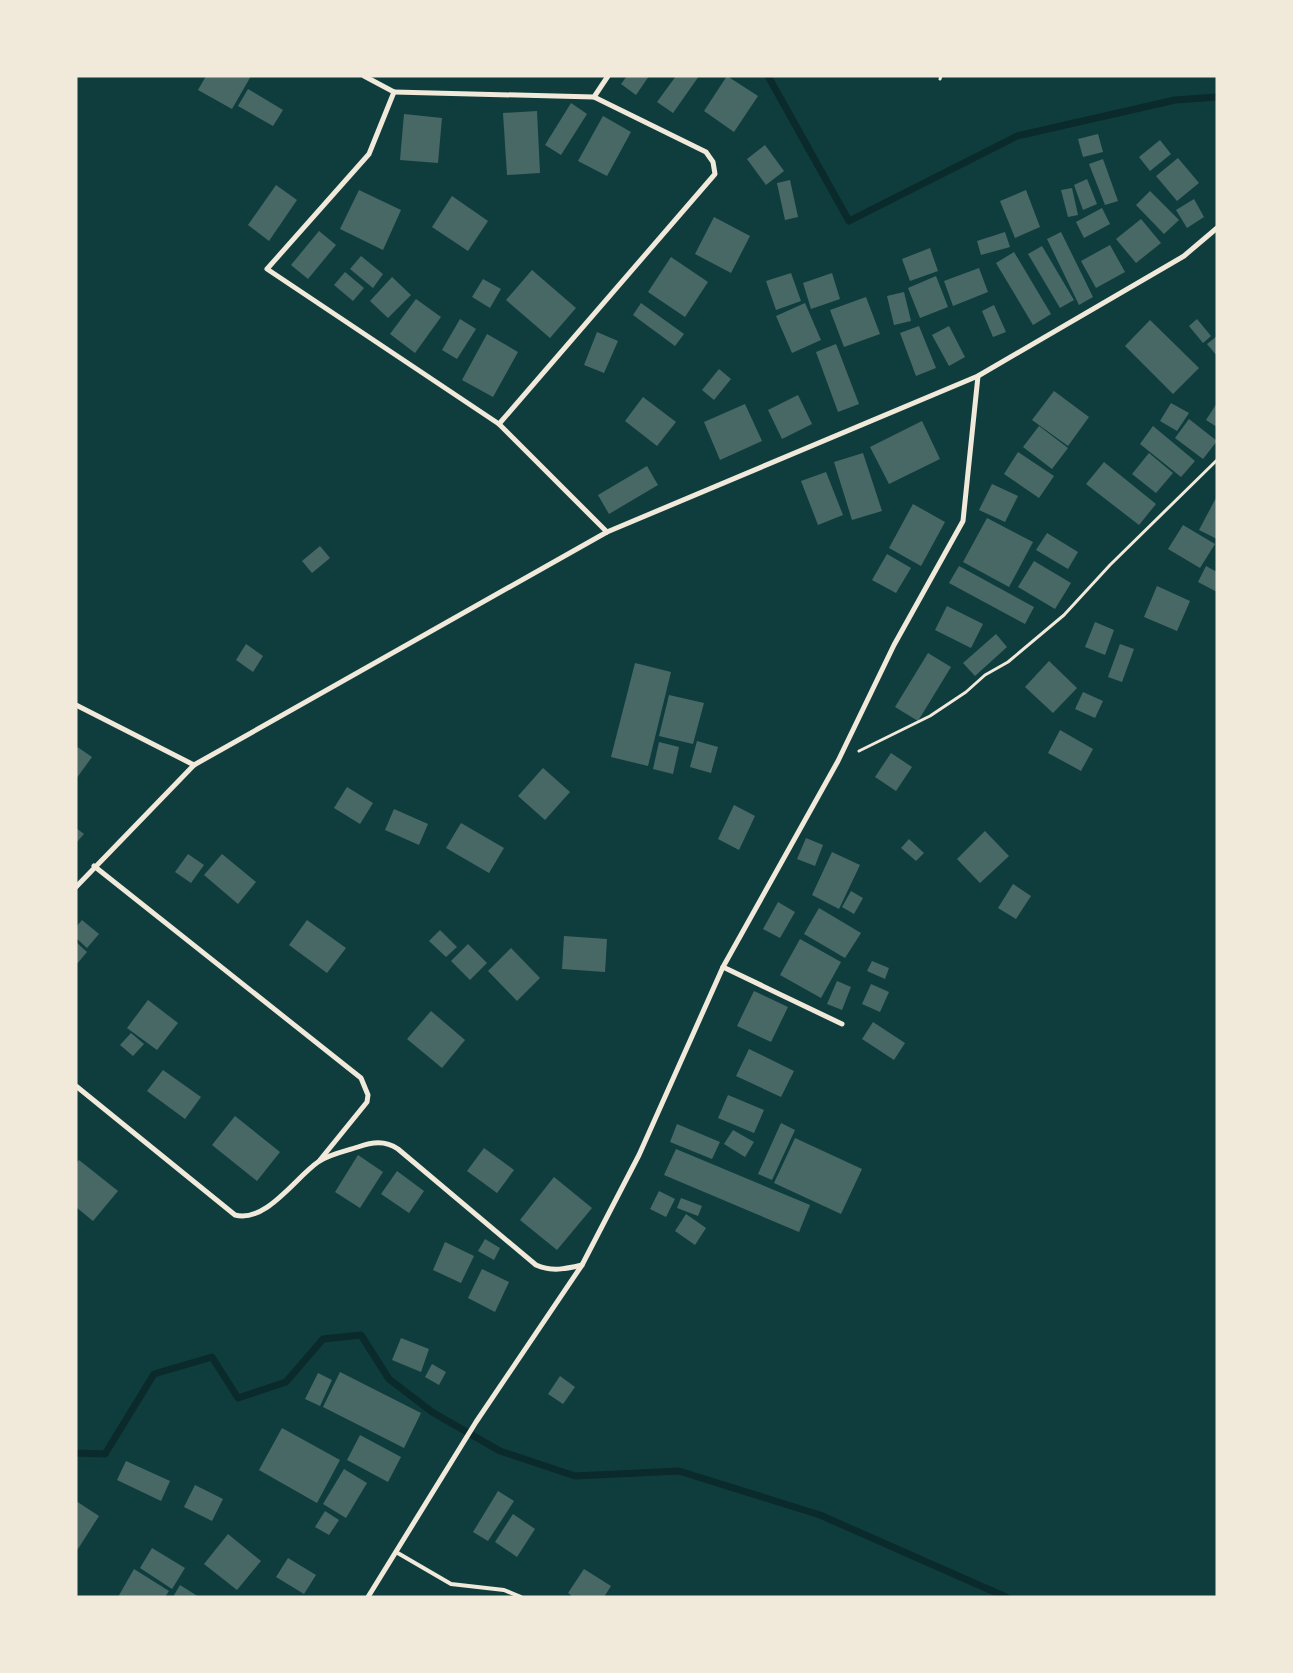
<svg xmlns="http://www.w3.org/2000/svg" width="1293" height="1673" viewBox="0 0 1293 1673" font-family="Helvetica,sans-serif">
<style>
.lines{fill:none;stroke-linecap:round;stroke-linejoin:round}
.stream{stroke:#0a2a2b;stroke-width:7}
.building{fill:#486865}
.path{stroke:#f1e9da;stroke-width:3}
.service{stroke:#f1e9da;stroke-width:4}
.minor{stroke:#f1e9da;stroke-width:5}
</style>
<rect width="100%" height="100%" fill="#0f3d3e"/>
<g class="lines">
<g class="stream">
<polyline points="768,76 849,221 1017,136 1175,100 1217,97"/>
<polyline points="76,1453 105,1454 154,1374 212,1357 238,1398 286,1382 323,1339 361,1335 389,1379 432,1412 500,1451 575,1476 679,1471 820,1515 1006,1597"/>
</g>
</g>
<g class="building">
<polygon points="206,76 251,76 232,109 198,90"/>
<polygon points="627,76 649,76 636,95 621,84"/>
<polygon points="676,76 699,76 673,113 657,102"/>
<polygon points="727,76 758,96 734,132 704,111"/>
<polygon points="248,89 283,110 273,126 238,106"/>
<polygon points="571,103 587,114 561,155 545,145"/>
<polygon points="537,111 540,173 507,175 503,113"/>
<polygon points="404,114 442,118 438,163 400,160"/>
<polygon points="603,116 631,132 607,176 578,161"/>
<polygon points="1098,134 1103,152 1083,157 1078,139"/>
<polygon points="1160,140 1171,154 1150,171 1139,157"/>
<polygon points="765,145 784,171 766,185 747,159"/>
<polygon points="1178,158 1199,183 1177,201 1156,176"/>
<polygon points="1103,159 1118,201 1105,205 1089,164"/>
<polygon points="1087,179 1097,204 1083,210 1074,185"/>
<polygon points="790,180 798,217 785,220 777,183"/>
<polygon points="276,185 297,200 269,241 248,225"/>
<polygon points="1072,188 1078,215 1068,217 1061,190"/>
<polygon points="359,190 401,210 383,250 340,229"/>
<polygon points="1026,190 1040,227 1015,238 1000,201"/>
<polygon points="1150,191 1179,220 1164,234 1136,205"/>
<polygon points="452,196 488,221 468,251 432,227"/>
<polygon points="1194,199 1204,217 1187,228 1176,210"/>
<polygon points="1102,208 1110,224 1084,238 1076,222"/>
<polygon points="714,217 750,236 731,273 695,254"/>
<polygon points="1141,219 1161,243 1136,263 1116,239"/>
<polygon points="319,231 336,245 308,279 291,265"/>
<polygon points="1005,232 1010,247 981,255 977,241"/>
<polygon points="1061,232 1093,297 1079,305 1047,239"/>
<polygon points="1110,245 1125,272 1096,288 1081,261"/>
<polygon points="1042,246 1074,300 1060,308 1028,254"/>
<polygon points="930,248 938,271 910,281 902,259"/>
<polygon points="1014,252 1051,314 1033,325 996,263"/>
<polygon points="361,256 383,274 373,288 350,269"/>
<polygon points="671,257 708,282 685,317 648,292"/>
<polygon points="979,268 988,292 953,306 944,281"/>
<polygon points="532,270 576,308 550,338 506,300"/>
<polygon points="345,272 364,288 353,301 334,285"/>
<polygon points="791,273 801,301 776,310 766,281"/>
<polygon points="832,273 840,299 811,309 803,283"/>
<polygon points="936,276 948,307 920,318 908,288"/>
<polygon points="392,277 411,295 388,318 370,301"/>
<polygon points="483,279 501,289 490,308 472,297"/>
<polygon points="904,292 911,321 894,325 887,296"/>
<polygon points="866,297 880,334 844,347 830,310"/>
<polygon points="416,299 441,317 415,353 390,334"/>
<polygon points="641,303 684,334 675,346 633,315"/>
<polygon points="805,303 821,340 792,353 776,316"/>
<polygon points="994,305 1006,332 993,337 982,311"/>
<polygon points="460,319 476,329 457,359 442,350"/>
<polygon points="1197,319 1211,336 1203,343 1189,326"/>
<polygon points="1150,320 1199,368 1173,394 1125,346"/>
<polygon points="919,326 936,368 916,376 900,333"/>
<polygon points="949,326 965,357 949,366 932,335"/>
<polygon points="597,332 618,341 604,373 584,365"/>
<polygon points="487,334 518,352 493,397 462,380"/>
<polygon points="1217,336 1217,356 1207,344"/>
<polygon points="836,344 859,404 838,412 816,352"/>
<polygon points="719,369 731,379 714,400 702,390"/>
<polygon points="1054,391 1089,417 1068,446 1032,420"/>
<polygon points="798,395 812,424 782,439 768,410"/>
<polygon points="643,397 676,422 657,446 625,421"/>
<polygon points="1171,403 1189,413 1177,431 1160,421"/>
<polygon points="1217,403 1217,427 1206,420"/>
<polygon points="745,404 762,441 720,460 704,422"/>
<polygon points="1189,419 1217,441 1203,459 1175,438"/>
<polygon points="922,421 940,459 889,484 870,447"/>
<polygon points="1039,426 1068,448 1052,469 1023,447"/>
<polygon points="1153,426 1195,461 1181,477 1140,444"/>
<polygon points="1018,452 1054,476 1039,498 1004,474"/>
<polygon points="863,453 882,511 852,520 834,462"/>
<polygon points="1149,453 1173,473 1156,493 1132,474"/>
<polygon points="1104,462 1156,504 1139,525 1086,484"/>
<polygon points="647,466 658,485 609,514 598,495"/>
<polygon points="826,472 843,515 818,525 801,481"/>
<polygon points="992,484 1018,496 1005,522 979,510"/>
<polygon points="1217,496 1217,539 1199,530"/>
<polygon points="913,504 945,522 921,566 889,548"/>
<polygon points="987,518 1033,542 1009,587 963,562"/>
<polygon points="1183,525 1215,544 1200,568 1168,549"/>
<polygon points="1047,533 1078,552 1068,569 1036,550"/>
<polygon points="320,546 330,558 312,573 302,561"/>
<polygon points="887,554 911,568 896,593 872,580"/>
<polygon points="1034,561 1071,583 1055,609 1018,587"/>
<polygon points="959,566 1034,607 1025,624 949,583"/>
<polygon points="1206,566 1217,572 1217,592 1198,582"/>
<polygon points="1157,586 1190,601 1177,631 1144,617"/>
<polygon points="947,606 983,624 971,648 935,630"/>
<polygon points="1095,622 1114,630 1105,655 1085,647"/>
<polygon points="996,634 1007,647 975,676 963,663"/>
<polygon points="246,644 263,656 253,672 236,660"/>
<polygon points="1120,644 1134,649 1122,682 1108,677"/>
<polygon points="928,653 951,667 918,721 895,707"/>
<polygon points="1049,661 1077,688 1053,713 1025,687"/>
<polygon points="635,663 671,672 648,766 611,757"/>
<polygon points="1083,692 1103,701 1095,718 1075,709"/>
<polygon points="669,695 704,703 693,744 659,736"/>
<polygon points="1060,730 1093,749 1081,771 1048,753"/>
<polygon points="697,741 718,747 711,773 690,767"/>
<polygon points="659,742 679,747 673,774 653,769"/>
<polygon points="76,746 92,757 76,779"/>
<polygon points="891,753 912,767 896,791 875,777"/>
<polygon points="543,768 570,792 545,820 518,796"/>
<polygon points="347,787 373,803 360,824 334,808"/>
<polygon points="734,805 755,816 739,850 718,839"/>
<polygon points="394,809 428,824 419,845 385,830"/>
<polygon points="461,823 504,848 489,873 446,848"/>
<polygon points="76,828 84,834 76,843"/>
<polygon points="985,831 1009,856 980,883 957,859"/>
<polygon points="806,838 823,845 815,866 797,859"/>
<polygon points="909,839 924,853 916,861 901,848"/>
<polygon points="832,852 860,865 839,909 812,895"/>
<polygon points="188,854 204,865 191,883 175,872"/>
<polygon points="222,854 256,882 238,904 204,875"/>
<polygon points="1013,884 1031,896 1016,919 998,908"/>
<polygon points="851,891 863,898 854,914 842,907"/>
<polygon points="778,902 795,912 780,938 763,929"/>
<polygon points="819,908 861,933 845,958 804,934"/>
<polygon points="82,920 99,934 87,948 76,938 76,927"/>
<polygon points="307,920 346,948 327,973 289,945"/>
<polygon points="440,930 457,947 446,957 429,941"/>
<polygon points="564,936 607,939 605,972 562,969"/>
<polygon points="800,939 841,962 821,998 780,975"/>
<polygon points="76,942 87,952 76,965"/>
<polygon points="468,944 487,963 470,980 451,961"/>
<polygon points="511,948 540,978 517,1001 488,971"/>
<polygon points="872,961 889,968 885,979 867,971"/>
<polygon points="837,981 851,987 842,1010 827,1004"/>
<polygon points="871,984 889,992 880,1012 862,1004"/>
<polygon points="754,991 788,1007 771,1042 737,1026"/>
<polygon points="148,1000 178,1023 157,1050 127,1028"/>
<polygon points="431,1011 465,1040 442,1068 407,1039"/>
<polygon points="873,1022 905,1043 894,1060 862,1039"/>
<polygon points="131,1033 144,1044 133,1056 120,1045"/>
<polygon points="749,1049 794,1071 781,1097 736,1076"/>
<polygon points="163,1070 201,1097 185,1119 147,1091"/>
<polygon points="728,1095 764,1110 754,1133 718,1118"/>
<polygon points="235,1116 280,1152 257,1181 212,1145"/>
<polygon points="781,1123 795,1130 772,1180 758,1174"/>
<polygon points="677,1124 720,1142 712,1159 670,1142"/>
<polygon points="733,1130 754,1142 745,1157 724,1144"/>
<polygon points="795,1138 862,1169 841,1214 774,1183"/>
<polygon points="484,1148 514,1170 497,1193 467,1171"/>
<polygon points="676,1149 810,1205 799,1232 664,1175"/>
<polygon points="358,1155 383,1172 360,1208 335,1192"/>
<polygon points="79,1160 118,1191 93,1221 76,1207 76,1163"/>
<polygon points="397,1171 424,1191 409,1213 381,1194"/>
<polygon points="554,1177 592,1208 557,1250 520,1220"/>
<polygon points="659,1191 675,1199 666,1217 650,1209"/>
<polygon points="681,1198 702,1206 698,1216 677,1208"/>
<polygon points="686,1214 706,1228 695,1245 675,1231"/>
<polygon points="485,1239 500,1248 494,1260 478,1251"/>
<polygon points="445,1242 474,1256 461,1283 433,1270"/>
<polygon points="482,1269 509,1282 495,1312 468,1298"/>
<polygon points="401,1338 429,1349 421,1372 392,1360"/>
<polygon points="432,1364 446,1372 439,1385 425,1377"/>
<polygon points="340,1372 421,1413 404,1448 323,1407"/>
<polygon points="318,1373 332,1380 320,1406 305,1399"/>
<polygon points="560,1376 575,1387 563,1404 548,1394"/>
<polygon points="282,1428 340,1460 317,1503 259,1470"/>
<polygon points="360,1435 401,1457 388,1482 347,1460"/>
<polygon points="126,1461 170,1481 161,1501 117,1480"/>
<polygon points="344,1469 367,1483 346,1518 323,1504"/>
<polygon points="195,1485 223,1499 212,1521 184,1507"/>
<polygon points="498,1491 514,1501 488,1541 473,1532"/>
<polygon points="76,1501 99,1516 76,1552"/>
<polygon points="325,1511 339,1520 329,1535 315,1527"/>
<polygon points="513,1514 535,1529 517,1557 495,1542"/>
<polygon points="228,1534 261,1561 237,1590 204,1564"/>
<polygon points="152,1548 185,1568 172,1589 140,1568"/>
<polygon points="288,1558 316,1575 304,1594 276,1577"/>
<polygon points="134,1569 169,1591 165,1597 118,1597"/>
<polygon points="584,1569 611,1586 604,1597 573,1597 568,1593"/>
<polygon points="180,1585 199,1597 173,1597"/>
</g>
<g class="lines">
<g class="path">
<polyline points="940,79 941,76"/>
<polyline points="859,751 930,716 966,692 985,675 1008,662 1064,615 1110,565 1217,460"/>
</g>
<polyline class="service" points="396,1552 451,1584 504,1590 521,1597"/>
<g class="minor">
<polyline points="364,76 394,92 369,154 267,269 499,424 607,532"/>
<polyline points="394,92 594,97 608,76"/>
<polyline points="499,424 715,174 713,162 706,152 594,97"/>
<polyline points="76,705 194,765"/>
<polyline points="94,866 361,1078 368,1095 367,1102 320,1160"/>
<polyline points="76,887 194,765 607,532 978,376 1184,256 1217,228"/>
<polyline points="723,967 842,1024"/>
<path d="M76,1086L235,1215C266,1223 295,1178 318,1162C329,1154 346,1151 358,1147C372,1142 385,1140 398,1149L536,1265C552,1272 565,1269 582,1265"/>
<polyline points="368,1597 476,1422 582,1265 639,1155 723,967 838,761 894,645 963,521 978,376"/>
</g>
</g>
<rect width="1293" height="1673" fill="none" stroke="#f1e9da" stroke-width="155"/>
</svg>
